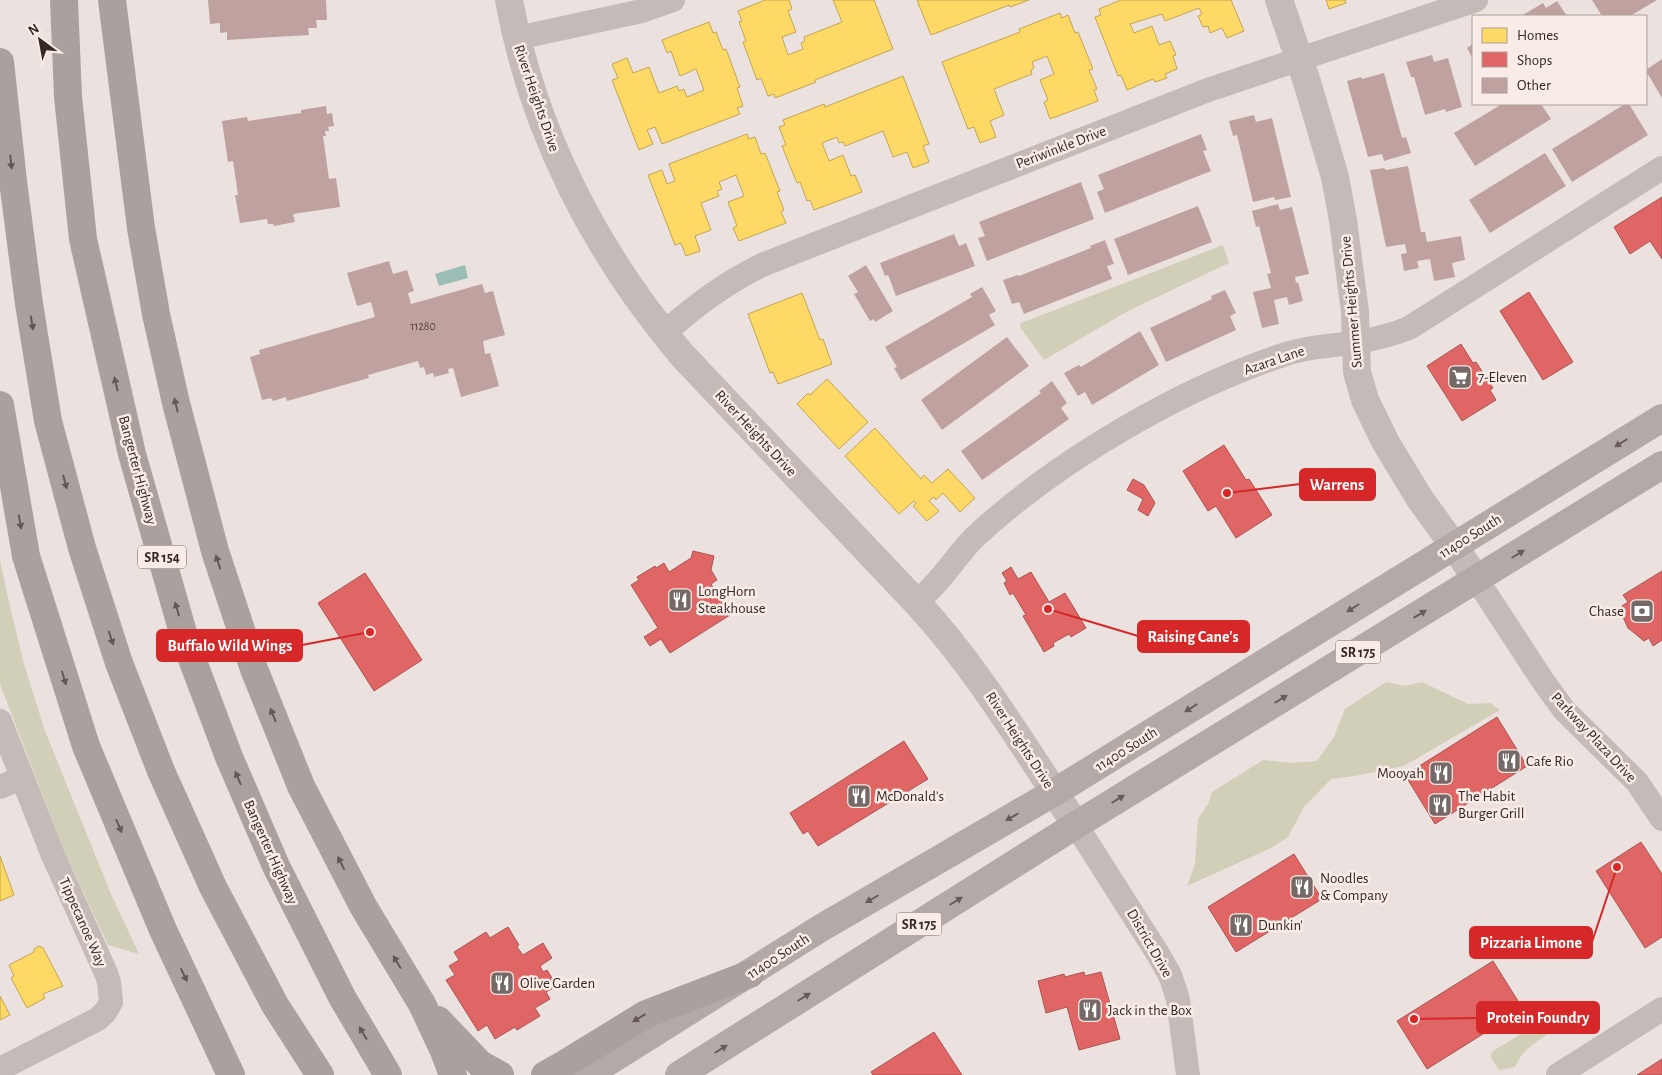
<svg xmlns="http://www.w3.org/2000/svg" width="1662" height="1075" viewBox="0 0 1662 1075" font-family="'Alegreya Sans',sans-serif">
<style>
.green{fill:#d1cfb8}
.water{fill:#9abeb6}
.homes{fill:#ffd966;stroke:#c2a453}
.shops{fill:#e06666;stroke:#ad5353}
.building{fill:#bfa2a0}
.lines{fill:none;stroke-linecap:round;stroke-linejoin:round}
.minor{stroke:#c4bbb8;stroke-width:24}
.tertiary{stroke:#c4bbb8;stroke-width:28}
.primary{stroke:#b3a9a7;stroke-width:28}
.motorway{stroke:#aaa19e;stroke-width:28}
.oneway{fill:#645856}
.oneway2{fill:#675c5a}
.labels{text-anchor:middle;stroke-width:5;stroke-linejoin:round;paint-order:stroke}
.number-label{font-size:12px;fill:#584644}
.shield{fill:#f9ebe5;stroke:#70625f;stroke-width:1}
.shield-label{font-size:14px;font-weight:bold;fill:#352826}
.street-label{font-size:15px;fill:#352826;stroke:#f9ebe5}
.poi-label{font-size:15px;fill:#352826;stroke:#f9ebe5;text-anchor:start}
.leader{fill:none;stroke:#d62828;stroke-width:2}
.callout-dot{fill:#d62828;stroke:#f9ebe5;stroke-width:2}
.callout{fill:#d62828;stroke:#d62828;stroke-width:2}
.callout-label{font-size:16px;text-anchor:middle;font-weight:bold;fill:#fff}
</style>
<rect width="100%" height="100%" fill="#ebe2df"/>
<g class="green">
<polygon points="1223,245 1229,263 1128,311 1044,360 1020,327 1021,323"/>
<polygon points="0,560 11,611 24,664 45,731 111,894 139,954 108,945 63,848 0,684"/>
<polygon points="1386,682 1405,686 1422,682 1468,704 1490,703 1500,710 1404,766 1355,776 1331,779 1304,807 1288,837 1271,848 1187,886 1195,864 1198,819 1208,804 1212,792 1263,760 1292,763 1317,761 1334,737 1345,709"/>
<path d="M1546,1021L1552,1026L1551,1032C1536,1042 1522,1050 1515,1067L1499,1070L1491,1058V1054L1493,1051L1540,1022Z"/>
</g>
<polygon class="water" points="465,265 468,278 439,286 435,274"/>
<g class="homes">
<polygon points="765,0 789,0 792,9 788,11 796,32 782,37 788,55 803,49 801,43 805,41 804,37 842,22 833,0 874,0 893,49 815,80 816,82 775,98 774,94 768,96 761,78 757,80 743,42 746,41 739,22 742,21 738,11"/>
<polygon points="917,0 1029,0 1010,7 1009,5 931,35"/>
<polygon points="1121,0 1231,0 1244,31 1227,38 1222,28 1210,33 1208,26 1203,27 1198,16 1202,14 1199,8 1165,21 1162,14 1130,24 1134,33 1152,26 1159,45 1170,41 1176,55 1173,56 1177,69 1165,74 1167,78 1155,82 1153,79 1127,90 1121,75 1118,76 1095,17 1101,15 1099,9"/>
<polygon points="1326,0 1345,0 1346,3 1329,9"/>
<polygon points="1060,13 1062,18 1068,15 1075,33 1078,32 1093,69 1089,70 1097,89 1094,90 1098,101 1050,119 1044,102 1048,100 1040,80 1054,74 1047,56 1032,62 1034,68 1031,70 1032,74 994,89 1004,115 990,121 996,137 980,143 974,127 968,129 942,62 1020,32 1019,29"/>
<polygon points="709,22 713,33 716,32 723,50 726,49 740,87 737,88 743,106 737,108 740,114 662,144 655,127 647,130 653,144 639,150 612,80 618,78 612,64 627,58 633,73 649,67 659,93 677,86 679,91 684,89 687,97 704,90 696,69 680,76 671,51 667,53 662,40"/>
<polygon points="903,76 929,144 923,146 929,162 913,168 907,152 893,157 883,131 845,146 843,142 839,143 837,137 822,143 829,161 843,155 851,176 855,175 862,192 814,210 810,200 807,201 800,182 797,183 782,146 786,145 779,127 785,125 783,120 824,104 825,107"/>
<polygon points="747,134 749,139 755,137 761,154 765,153 780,191 777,192 784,210 781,212 786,223 739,241 733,228 737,226 728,202 744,196 736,175 719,182 722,189 717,191 719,196 701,203 711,230 695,236 700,251 686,256 681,243 675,245 648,175 662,170 667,184 675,181 669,164"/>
<polygon points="802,293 820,340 823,339 832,364 778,384 773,372 770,373 748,314"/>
<polygon points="827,379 868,422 839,449 797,404 808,393 810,395"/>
<polygon points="875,428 921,479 924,475 932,483 948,469 975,498 960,512 943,493 936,500 934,497 929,501 939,511 927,521 913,506 916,503 914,501 899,514 845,456"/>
<polygon points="0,856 14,895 0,901"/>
<polygon points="39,946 43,948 63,986 43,994 45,998 27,1008 11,978 14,976 9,965 34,952 34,949"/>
<polygon points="0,996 10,1015 0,1020"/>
</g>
<g class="shops">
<polygon points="1662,197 1662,259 1650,241 1630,254 1614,227"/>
<polygon points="1529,292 1573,362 1543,380 1500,311"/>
<polygon points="1461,344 1473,363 1476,362 1493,388 1490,390 1496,400 1462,421 1427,366"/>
<polygon points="1224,445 1246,480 1249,479 1272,515 1236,538 1216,506 1208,511 1183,471"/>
<polygon points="1133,479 1144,485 1155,503 1148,516 1138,510 1143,499 1127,490"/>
<polygon points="693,551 714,556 711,570 717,580 711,584 730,615 670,653 661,639 650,646 644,637 658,628 631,585 639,580 637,577 655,566 656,568 664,563 669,572 691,558"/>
<polygon points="1011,567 1018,579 1031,572 1049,602 1065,593 1086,628 1071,637 1069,634 1053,643 1054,646 1044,652 1023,616 1026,615 1013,593 1010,595 1004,583 1007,581 1002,573"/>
<polygon points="1662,571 1662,640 1653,646 1649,638 1644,641 1628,628 1623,617 1622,606 1628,602 1623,595"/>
<polygon points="365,573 422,660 374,691 318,603"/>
<polygon points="1497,717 1527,766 1435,824 1405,775"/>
<polygon points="904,741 928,779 818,846 808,831 803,834 790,813"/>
<polygon points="1641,842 1662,874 1662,937 1645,948 1596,871"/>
<polygon points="1294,854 1322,899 1236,952 1208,907"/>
<polygon points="508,927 519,945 517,947 523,955 543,943 552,958 540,966 543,972 547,970 557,986 546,992 550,999 535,1008 540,1016 517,1030 515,1027 495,1039 487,1025 478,1031 446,980 455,975 449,966 459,960 454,952 486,932 490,938"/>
<polygon points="1493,961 1523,1009 1427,1069 1397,1021"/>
<polygon points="1084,972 1085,976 1101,972 1120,1039 1079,1050 1067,1007 1046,1013 1038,981 1064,974 1065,977"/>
<polygon points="934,1032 962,1075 873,1075 871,1072"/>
<polygon points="1662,1059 1662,1075 1637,1075"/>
</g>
<g class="building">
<polygon points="208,0 326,0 327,20 316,20 317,28 308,28 309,35 227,40 227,32 220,33 220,23 210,24"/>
<polygon points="1592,0 1657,0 1630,16 1602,16"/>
<polygon points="1557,1 1567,16 1521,16 1543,3 1546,8"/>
<polygon points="1473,44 1473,59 1467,48"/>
<polygon points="1432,55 1434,62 1448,58 1462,107 1446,112 1445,109 1425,115 1414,77 1411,77 1406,62"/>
<polygon points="1662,59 1662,98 1646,71 1646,70"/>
<polygon points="1384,73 1402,138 1406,137 1411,153 1384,161 1382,154 1368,157 1347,81 1361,77 1362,79"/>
<polygon points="1502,104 1541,104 1551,119 1475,166 1454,133"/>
<polygon points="1625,104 1629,104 1648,135 1572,182 1552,149"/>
<polygon points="326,106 327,114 332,113 334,126 328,127 329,131 325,131 326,136 323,136 329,179 336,178 340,207 293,214 295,222 274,226 273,224 268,224 267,219 240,223 235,195 238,195 233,161 228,162 222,121 247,117 248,121 301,113 301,110"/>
<polygon points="1254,115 1256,122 1272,118 1291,197 1275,200 1274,197 1253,202 1237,135 1233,136 1229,121"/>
<polygon points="1201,134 1207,150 1203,151 1211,171 1105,213 1097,192 1104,189 1098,175"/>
<polygon points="1545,153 1566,186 1490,233 1469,200"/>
<polygon points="1408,166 1421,232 1425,232 1427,242 1461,236 1465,260 1452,263 1455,277 1434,281 1430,259 1417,261 1419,268 1404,271 1401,254 1407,253 1405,244 1386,247 1370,170 1384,168 1386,170"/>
<polygon points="1081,182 1094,219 987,261 978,238 985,236 979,222"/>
<polygon points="1278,204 1280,210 1292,207 1309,274 1295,277 1296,283 1298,282 1303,301 1289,305 1287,297 1274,300 1279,324 1262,328 1253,292 1271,288 1267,274 1271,273 1259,226 1256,227 1252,211"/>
<polygon points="1198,206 1212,242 1128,275 1114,239"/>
<polygon points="954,234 959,246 966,243 975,266 896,296 888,275 885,276 880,263"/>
<polygon points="1105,240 1114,264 1107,266 1112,279 1024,314 1019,302 1012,304 1003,280 1018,275 1019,276 1091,248 1090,246"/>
<polygon points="389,261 393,274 407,270 414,291 408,293 411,304 482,284 485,293 493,291 505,335 483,341 485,354 490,353 499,386 461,397 453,368 448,369 449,373 434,377 433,373 426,375 424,367 420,368 418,361 368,375 369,378 287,401 286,397 273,401 271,398 262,400 250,357 260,354 259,350 375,317 371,302 357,306 347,273"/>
<polygon points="866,265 893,311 875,322 874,319 870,321 854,294 858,292 848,276"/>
<polygon points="982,287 996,311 989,315 995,325 901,380 894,368 897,367 885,347 972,297 970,294"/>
<polygon points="1225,290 1236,313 1230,316 1236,330 1166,362 1150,328 1212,299 1211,296"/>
<polygon points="1140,331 1159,365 1092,405 1085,392 1078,396 1064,373 1079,365 1081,367"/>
<polygon points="1007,337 1029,366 942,430 921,400"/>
<polygon points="1052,381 1067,403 1061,408 1069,419 982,480 961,451 1041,393 1039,391"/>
</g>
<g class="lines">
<g class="minor">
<polyline points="517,38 642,11 673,0"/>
<path d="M664,333C695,306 725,283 762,265L1208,90L1476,0"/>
<polyline points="1477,580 1543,681 1564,710 1637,782 1662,819"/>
<path d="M917,603C925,594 935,585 943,575C954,562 964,547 977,535C1060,459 1180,389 1286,354C1310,346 1334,346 1357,342C1375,339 1392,335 1409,328L1662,168"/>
<polyline points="0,721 52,853 106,973 109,982 111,1002 106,1011 98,1019 0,1069"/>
<polyline points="0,787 22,778"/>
<polyline points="1076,825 1158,954 1170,975 1178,999 1188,1075"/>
<polyline points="1558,1075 1662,1009"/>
</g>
<g class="tertiary">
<path d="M509,0C533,132 596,253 682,355L917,603C979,670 1025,749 1076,825"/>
<polyline points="1279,0 1307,82 1335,177 1343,220 1355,312 1357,372 1365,400 1386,443 1420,499 1454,546 1477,580"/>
</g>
<g class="primary">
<polyline points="587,1075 821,928 1055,792 1662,418"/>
<polyline points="679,1075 1076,825 1662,465"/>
</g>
<g class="motorway">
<polyline points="64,0 68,97 83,239 132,454 186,643 229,757 276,866 342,997 388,1075"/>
<polyline points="112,0 141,228 156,314 176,403 215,551 254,669 301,786 363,906 422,1004 444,1051 453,1075"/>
<polyline points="0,62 13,181 29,304 48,421 82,548 119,663 161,771 213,887 275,1005 320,1075"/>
<polyline points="0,405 26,556 86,746 163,930 231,1075"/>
<polyline points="438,1020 480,1064 500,1075"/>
<polyline points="545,1075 563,1065 646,1014 750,974"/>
</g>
</g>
<defs><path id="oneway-solid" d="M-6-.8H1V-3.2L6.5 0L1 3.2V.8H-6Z" transform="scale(1.25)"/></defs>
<g class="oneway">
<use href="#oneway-solid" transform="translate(11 162) rotate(84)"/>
<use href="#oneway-solid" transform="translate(32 323) rotate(80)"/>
<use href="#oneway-solid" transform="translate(116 384) rotate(-103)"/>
<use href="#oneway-solid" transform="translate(176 405) rotate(-103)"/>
<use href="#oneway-solid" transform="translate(65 482) rotate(75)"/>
<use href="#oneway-solid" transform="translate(20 522) rotate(80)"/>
<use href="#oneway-solid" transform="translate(218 562) rotate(-108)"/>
<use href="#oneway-solid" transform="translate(177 609) rotate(-106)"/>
<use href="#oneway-solid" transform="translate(111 638) rotate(72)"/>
<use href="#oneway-solid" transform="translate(64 678) rotate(73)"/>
<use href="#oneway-solid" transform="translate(273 715) rotate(-112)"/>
<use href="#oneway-solid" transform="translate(238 778) rotate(-113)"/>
<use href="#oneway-solid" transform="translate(119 826) rotate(67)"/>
<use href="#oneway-solid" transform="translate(341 863) rotate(-117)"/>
<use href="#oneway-solid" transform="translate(397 962) rotate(-121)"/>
<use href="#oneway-solid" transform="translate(184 975) rotate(65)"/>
<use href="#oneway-solid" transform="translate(639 1018) rotate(149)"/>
<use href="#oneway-solid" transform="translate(363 1033) rotate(-121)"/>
</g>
<g class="oneway2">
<use href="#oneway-solid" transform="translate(1621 443) rotate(148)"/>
<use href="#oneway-solid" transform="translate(1518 554) rotate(-32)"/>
<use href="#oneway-solid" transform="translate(1353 608) rotate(148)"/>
<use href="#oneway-solid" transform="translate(1420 614) rotate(-31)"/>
<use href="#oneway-solid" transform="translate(1281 699) rotate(-32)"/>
<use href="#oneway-solid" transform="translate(1191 708) rotate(148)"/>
<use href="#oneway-solid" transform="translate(1118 799) rotate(-32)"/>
<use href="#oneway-solid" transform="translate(1012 817) rotate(150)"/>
<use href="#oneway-solid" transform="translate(872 899) rotate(150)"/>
<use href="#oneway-solid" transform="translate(956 901) rotate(-32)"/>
<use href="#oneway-solid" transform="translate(804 997) rotate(-32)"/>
<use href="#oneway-solid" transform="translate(721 1049) rotate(-32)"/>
</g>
<defs>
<g id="supermarket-square" transform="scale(1.25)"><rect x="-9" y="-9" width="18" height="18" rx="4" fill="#756967" stroke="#f9ebe5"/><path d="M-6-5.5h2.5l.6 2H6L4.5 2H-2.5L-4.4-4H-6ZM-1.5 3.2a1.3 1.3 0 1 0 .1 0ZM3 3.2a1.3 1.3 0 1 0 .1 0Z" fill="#fff"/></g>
<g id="restaurant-square" transform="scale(1.25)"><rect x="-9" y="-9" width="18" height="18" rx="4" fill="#756967" stroke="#f9ebe5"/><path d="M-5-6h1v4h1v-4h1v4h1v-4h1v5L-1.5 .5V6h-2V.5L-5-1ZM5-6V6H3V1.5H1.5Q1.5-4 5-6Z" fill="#fff"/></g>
<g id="bank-square" transform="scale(1.25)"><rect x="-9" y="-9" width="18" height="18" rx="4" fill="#756967" stroke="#f9ebe5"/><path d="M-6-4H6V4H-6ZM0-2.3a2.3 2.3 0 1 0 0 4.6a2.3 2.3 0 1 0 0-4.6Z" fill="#fff"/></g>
</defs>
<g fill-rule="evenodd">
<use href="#supermarket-square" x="1460" y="377"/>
<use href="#restaurant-square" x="680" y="600"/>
<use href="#bank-square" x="1642" y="611"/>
<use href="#restaurant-square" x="1509" y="761"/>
<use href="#restaurant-square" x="1441" y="773"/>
<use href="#restaurant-square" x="859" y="796"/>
<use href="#restaurant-square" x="1440" y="805"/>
<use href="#restaurant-square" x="1302" y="887"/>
<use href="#restaurant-square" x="1241" y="925"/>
<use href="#restaurant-square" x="502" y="983"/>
<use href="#restaurant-square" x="1090" y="1010"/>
</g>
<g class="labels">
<g class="number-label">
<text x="423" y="330">11280</text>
</g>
<g class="shield">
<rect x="138" y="545.5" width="48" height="23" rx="4"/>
<rect x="1335.5" y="640.5" width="45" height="23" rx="4"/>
<rect x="896.5" y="912.5" width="45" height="23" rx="4"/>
</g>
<g class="shield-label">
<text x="162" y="562">SR 154</text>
<text x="1358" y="657">SR 175</text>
<text x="919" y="929">SR 175</text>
</g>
<g class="street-label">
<text transform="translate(537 98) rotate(71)" y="5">River Heights Drive</text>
<text transform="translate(1061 147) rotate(-21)" y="5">Periwinkle Drive</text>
<text transform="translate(1351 302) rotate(-95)" y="5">Summer Heights Drive</text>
<text transform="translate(1274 360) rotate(-19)" y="5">Azara Lane</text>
<text transform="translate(756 433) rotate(47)" y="5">River Heights Drive</text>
<text transform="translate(138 470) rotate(75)" y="5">Bangerter Highway</text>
<text transform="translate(1470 536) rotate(-32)" y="5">11400 South</text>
<text transform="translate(1594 737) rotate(47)" y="5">Parkway Plaza Drive</text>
<text transform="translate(1020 740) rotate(57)" y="5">River Heights Drive</text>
<text transform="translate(1126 749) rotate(-32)" y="5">11400 South</text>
<text transform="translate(271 852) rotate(66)" y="5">Bangerter Highway</text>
<text transform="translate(83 922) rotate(66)" y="5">Tippecanoe Way</text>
<text transform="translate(1150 943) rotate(60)" y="5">District Drive</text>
<text transform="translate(778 956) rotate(-33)" y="5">11400 South</text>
</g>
<g class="poi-label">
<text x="1478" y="382">7-Eleven</text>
<text x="698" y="596">LongHorn<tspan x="698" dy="17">Steakhouse</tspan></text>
<text x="1624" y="616" text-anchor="end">Chase</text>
<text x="1526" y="766">Cafe Rio</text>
<text x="1424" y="778" text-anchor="end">Mooyah</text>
<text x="876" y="801">McDonald's</text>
<text x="1458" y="801">The Habit<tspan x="1458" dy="17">Burger Grill</tspan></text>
<text x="1320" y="883">Noodles<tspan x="1320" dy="17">&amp; Company</tspan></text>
<text x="1258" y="930">Dunkin'</text>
<text x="520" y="988">Olive Garden</text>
<text x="1108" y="1015">Jack in the Box</text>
</g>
</g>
<path class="leader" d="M1227 493L1300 484M1048 609L1138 636M370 632L302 645M1617 867L1592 942M1414 1019L1477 1018"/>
<g class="callout-dot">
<circle cx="1227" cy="493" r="5"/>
<circle cx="1048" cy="609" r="5"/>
<circle cx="370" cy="632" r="5"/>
<circle cx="1617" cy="867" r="5"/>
<circle cx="1414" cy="1019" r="5"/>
</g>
<g class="callout">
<rect x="1300" y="469" width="75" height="31" rx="5"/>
<rect x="1138" y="621" width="111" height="31" rx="5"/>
<rect x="157" y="630" width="145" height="31" rx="5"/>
<rect x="1470" y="927" width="122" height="31" rx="5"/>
<rect x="1477" y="1002" width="122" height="31" rx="5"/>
</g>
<g class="callout-label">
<text x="1337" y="490">Warrens</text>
<text x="1193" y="642">Raising Cane's</text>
<text x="230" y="651">Buffalo Wild Wings</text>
<text x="1531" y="948">Pizzaria Limone</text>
<text x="1538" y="1023">Protein Foundry</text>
</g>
<rect x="1472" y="15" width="175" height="90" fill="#f9ebe5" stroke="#ab9d99"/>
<rect x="1482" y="28" width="25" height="15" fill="#ffd966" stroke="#ab9d99"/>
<text x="1517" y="40" font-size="15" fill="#352826">Homes</text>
<rect x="1482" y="52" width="25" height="15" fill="#e06666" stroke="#ab9d99"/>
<text x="1517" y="65" font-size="15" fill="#352826">Shops</text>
<rect x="1482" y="78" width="25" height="15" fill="#bfa2a0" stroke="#ab9d99"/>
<text x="1517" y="90" font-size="15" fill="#352826">Other</text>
<g transform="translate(40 40) rotate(328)" stroke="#f9ebe5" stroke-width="4" paint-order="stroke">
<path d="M0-4L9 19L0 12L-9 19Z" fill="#352826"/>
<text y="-8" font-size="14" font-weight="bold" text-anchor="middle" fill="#352826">N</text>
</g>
</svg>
